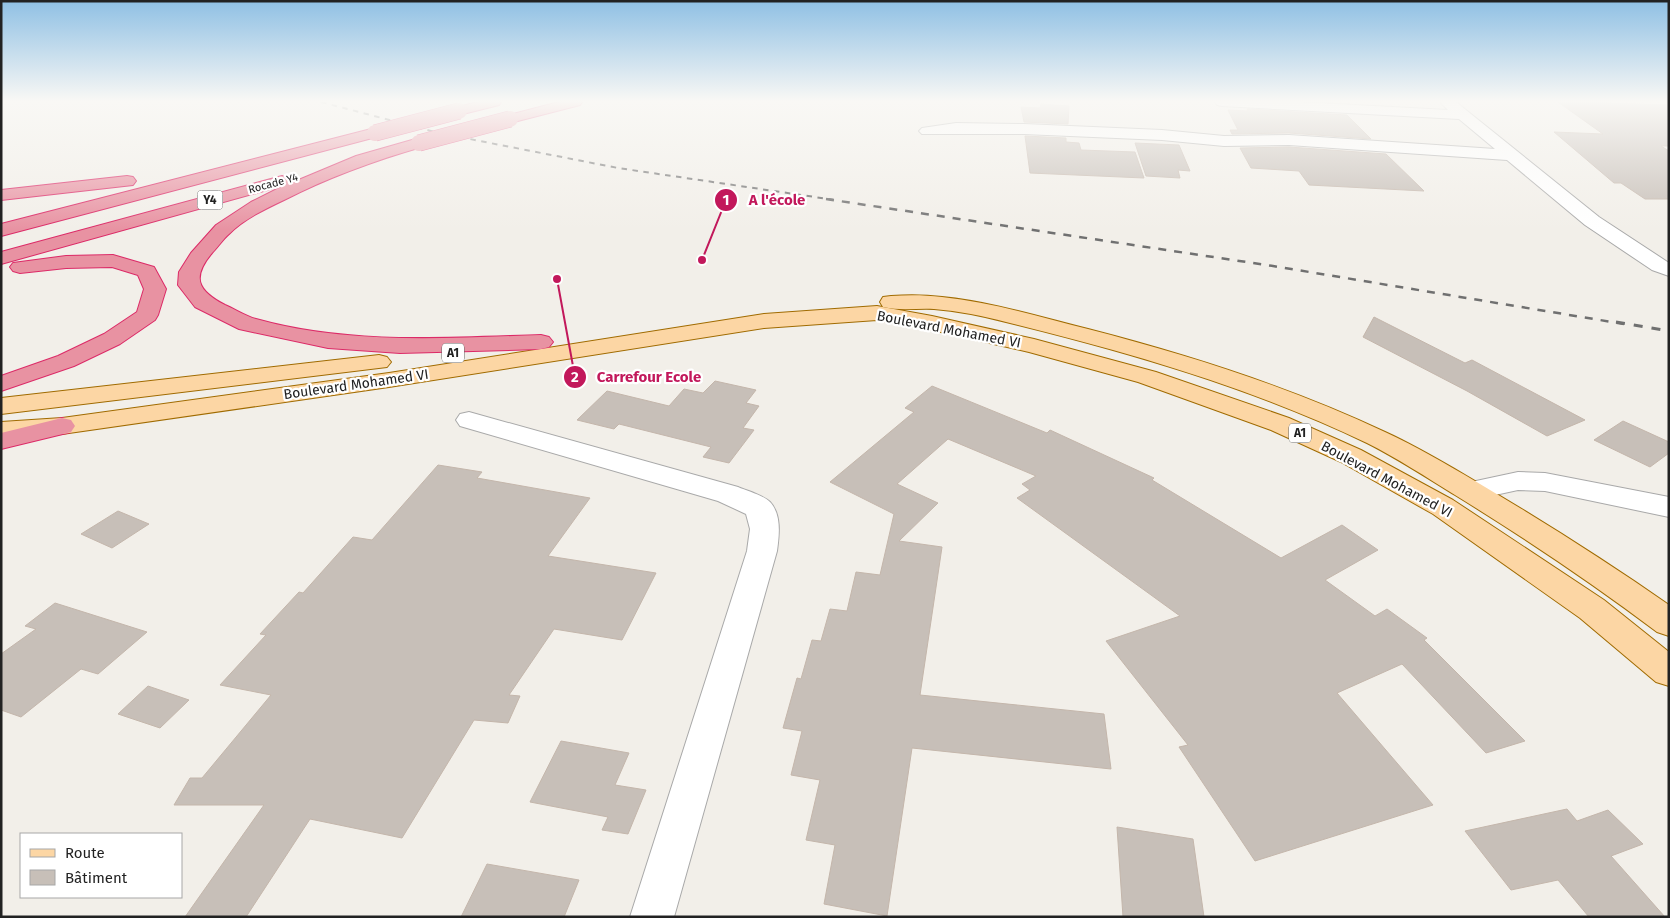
<svg xmlns="http://www.w3.org/2000/svg" width="1670" height="918" viewBox="0 0 1670 918" font-family="'Fira Sans',sans-serif">
<style>
.building{fill:#c7bfb8;stroke:#c4b6ab}
.lines{fill:none;stroke-linecap:round;stroke-linejoin:round}
.minor-casing{stroke:#a9a9a9;stroke-width:2}
.major-casing{stroke:#a06b00;stroke-width:2}
.highway-casing{stroke:#dc2a67;stroke-width:2}
.minor{fill:#fff;fill-rule:evenodd}
.major{fill:#fcd6a4;fill-rule:evenodd}
.highway{fill:#e892a2;fill-rule:evenodd}
.rail-far2{stroke:#707070;stroke-width:2;stroke-dasharray:5.5 5.5;stroke-linecap:butt}
.rail-far1{stroke:#707070;stroke-width:2.5;stroke-dasharray:8 8;stroke-linecap:butt}
.rail{stroke:#707070;stroke-width:3;stroke-dasharray:9 9;stroke-linecap:butt}
.highway-bridge-casing{stroke:#dc2a67;stroke-width:17;stroke-linecap:butt}
.highway-bridge{stroke:#e892a2;stroke-width:16}
.labels{text-anchor:middle;stroke-width:4.5;stroke-linejoin:round;paint-order:stroke}
.far-street-label{font-size:11px;fill:#222;stroke:#fff}
.shield{fill:#fff;stroke:#646464;stroke-width:1}
.shield-label{font-size:12px;font-weight:bold;fill:#222}
.street-label{font-size:14px;fill:#222;stroke:#fff}
.leader{fill:none;stroke:#c2185b;stroke-width:2}
.callout-dot{fill:#c2185b;stroke:#fff;stroke-width:2}
.mark-label{font-size:15px;text-anchor:middle;font-weight:bold;fill:#fff}
.callout-label{font-size:15px;text-anchor:middle;font-weight:bold;fill:#c2185b;stroke:#fff;stroke-width:4.5;stroke-linejoin:round;paint-order:stroke}
</style>
<rect width="100%" height="100%" fill="#f2efe9"/>
<g class="building">
<polygon points="1558,102 1669,105 1669,146 1661,146 1669,151 1669,199 1645,199 1621,183 1614,183 1554,132 1603,134"/>
<polygon points="1041,104 1069,106 1068,124 1024,122 1021,107 1040,108"/>
<polygon points="1247,109 1347,115 1371,139 1289,133 1232,134 1230,130 1238,130 1228,110 1248,111"/>
<polygon points="1025,136 1066,138 1066,142 1079,143 1081,150 1135,152 1144,178 1030,173"/>
<polygon points="1135,143 1179,145 1190,171 1178,170 1180,178 1146,176"/>
<polygon points="1289,147 1386,154 1424,191 1309,185 1299,171 1251,168 1240,148"/>
<polygon points="1374,317 1465,363 1472,360 1585,420 1547,436 1467,391 1363,337"/>
<polygon points="715,381 756,390 746,403 759,406 743,428 754,430 729,463 703,457 711,447 619,424 614,429 577,420 607,391 669,406 684,389 703,393"/>
<polygon points="932,386 1047,433 1050,430 1154,478 1152,480 1281,558 1342,525 1378,550 1325,580 1375,616 1387,609 1427,638 1424,640 1525,741 1486,753 1402,664 1337,693 1433,805 1255,861 1179,747 1188,745 1106,641 1180,616 1017,498 1030,490 1022,484 1036,476 948,439 897,484 938,503 899,541 942,547 920,695 1104,714 1111,769 912,748 887,916 824,904 835,845 806,840 820,780 791,775 802,731 783,728 797,678 801,679 812,640 821,641 830,609 847,611 856,572 880,575 894,514 830,482 914,412 905,408"/>
<polygon points="1623,421 1669,442 1669,453 1650,467 1594,440"/>
<polygon points="438,465 482,472 477,478 590,498 548,556 656,573 622,640 554,629 509,695 520,696 508,723 474,720 402,838 310,819 246,917 185,917 264,805 174,805 190,778 202,778 271,695 220,685 266,635 260,634 299,592 303,593 353,537 372,540"/>
<polygon points="118,511 149,524 112,548 81,534"/>
<polygon points="55,603 147,632 98,674 81,669 21,717 1,710 1,654 36,629 25,626"/>
<polygon points="148,686 189,700 160,728 118,714"/>
<polygon points="561,741 629,753 615,785 646,790 628,834 602,830 608,817 530,802"/>
<polygon points="1567,809 1577,821 1608,810 1643,844 1611,856 1665,917 1589,917 1558,880 1511,890 1465,831"/>
<polygon points="1117,827 1193,839 1204,917 1123,917"/>
<polygon points="487,864 579,880 564,917 461,917"/>
</g>
<g class="lines">
<g class="minor-casing">
<g id="minor">
<polygon points="1215,102 1299,102 1448,110 1440,102 1456,102 1599,217 1669,263 1669,276 1652,270 1585,225 1507,160 1289,145 1224,146 1162,140 1024,134 922,134 919,131 922,128 956,123 1024,124 1162,130 1224,136 1289,135 1495,149 1459,119 1222,106 1217,105"/>
<path d="M469,412L738,487C747,491 763,495 770,502C782,515 779,536 777,551L674,917H630L747,551L750,529L746,514L718,501L460,426L456,420L460,414Z"/>
<polygon points="1518,472 1545,473 1669,497 1669,517 1545,491 1518,490 1472,500 1462,498 1458,491 1462,484"/>
</g>
</g>
<g class="major-casing">
<g id="major">
<path d="M891,296C908,295 925,295 942,297C992,302 1040,317 1088,329C1189,355 1290,387 1385,432C1416,446 1446,464 1475,481C1541,520 1606,561 1669,605V636L1657,632C1592,583 1525,538 1455,495C1426,477 1397,458 1367,443C1252,388 1129,352 1006,322C983,316 959,311 934,309C918,308 900,311 883,307L880,302L883,297Z"/>
<polygon points="877,306 932,316 1034,339 1156,372 1289,418 1361,450 1453,500 1604,600 1669,652 1669,686 1656,682 1580,618 1433,514 1341,462 1271,430 1138,382 1029,352 932,330 877,320 764,328 389,387 62,434 1,438 1,422 62,418 389,373 764,314"/>
<polygon points="379,355 387,357 391,362 387,367 1,414 1,398"/>
</g>
</g>
<g class="highway-casing">
<g id="highway">
<polygon points="478,102 501,102 499,105 459,115 454,114 452,111 454,108"/>
<polygon points="559,102 582,102 580,105 510,123 505,122 503,119 505,116"/>
<polygon points="375,128 380,130 383,133 380,136 1,236 1,224"/>
<path d="M419,138L425,140L427,143L425,146C376,160 329,177 284,200C265,209 244,219 229,234C223,239 218,247 212,253C191,278 198,291 225,305C235,309 245,316 256,319C349,345 445,338 541,335L549,337L553,342L549,347L541,349L400,353L328,348L239,329L195,307L178,285L179,272L191,253L216,225L251,202L285,185L1,264V252L282,176L288,177L291,181L289,184L356,156Z"/>
<polygon points="127,176 133,177 136,181 133,185 1,200 1,190"/>
<polygon points="113,255 154,267 166,289 158,315 155,320 120,344 74,366 1,391 1,376 58,356 104,334 137,312 144,289 138,275 112,267 66,268 20,273 13,271 10,267 13,263 66,256"/>
<polygon points="62,418 71,420 75,426 71,432 1,449 1,433"/>
</g>
</g>
<use href="#minor" class="minor"/>
<use href="#major" class="major"/>
<use href="#highway" class="highway"/>
<polyline class="rail-far2" points="321,102 439,133 618,168 835,200"/>
<polyline class="rail-far1" points="826,199 1273,266 1624,324"/>
<polyline class="rail" points="1616,322 1669,331"/>
<g class="highway-bridge-casing">
<g id="highway-bridge">
<polyline points="375,133 459,111"/>
<polyline points="419,143 510,119"/>
</g>
</g>
<use href="#highway-bridge" class="highway-bridge"/>
</g>
<linearGradient id="sky" x2="0" y2="1"><stop stop-color="#8fc0e4"/><stop offset="0.44" stop-color="#f9f8f5"/><stop offset="1" stop-color="#f9f8f5" stop-opacity="0"/></linearGradient>
<rect width="1670" height="230" fill="url(#sky)"/>
<g class="labels">
<g class="far-street-label">
<text transform="translate(273 183) rotate(-15)" y="4">Rocade Y4</text>
</g>
<g class="shield">
<rect x="197.5" y="190.5" width="25" height="19" rx="4"/>
<rect x="442" y="343.5" width="22" height="19" rx="4"/>
<rect x="1289" y="423.5" width="22" height="19" rx="4"/>
</g>
<g class="shield-label">
<text x="210" y="204">Y4</text>
<text x="453" y="357">A1</text>
<text x="1300" y="437">A1</text>
</g>
<g class="street-label">
<text transform="translate(949 329) rotate(11)" y="5">Boulevard Mohamed VI</text>
<text transform="translate(356 384) rotate(-8)" y="5">Boulevard Mohamed VI</text>
<text transform="translate(1387 479) rotate(28)" y="5">Boulevard Mohamed VI</text>
</g>
</g>
<path class="leader" d="M702 260L726 200M557 279L575 377"/>
<g class="callout-dot">
<circle cx="702" cy="260" r="5"/>
<circle cx="557" cy="279" r="5"/>
<circle cx="726" cy="200" r="12"/>
<circle cx="575" cy="377" r="12"/>
</g>
<g class="mark-label">
<text x="726" y="205">1</text>
<text x="575" y="382">2</text>
</g>
<g class="callout-label">
<text x="777" y="205">A l'école</text>
<text x="649" y="382">Carrefour Ecole</text>
</g>
<rect width="1670" height="918" fill="none" stroke="#222222" stroke-width="5"/>
<rect x="20" y="833" width="162" height="65" fill="#ffffff" stroke="#a7a7a7"/>
<rect x="30" y="849" width="25" height="8" fill="#fcd6a4" stroke="#a7a7a7"/>
<text x="65" y="858" font-size="15" fill="#222222">Route</text>
<rect x="30" y="870" width="25" height="15" fill="#c7bfb8" stroke="#a7a7a7"/>
<text x="65" y="883" font-size="15" fill="#222222">Bâtiment</text>
</svg>
